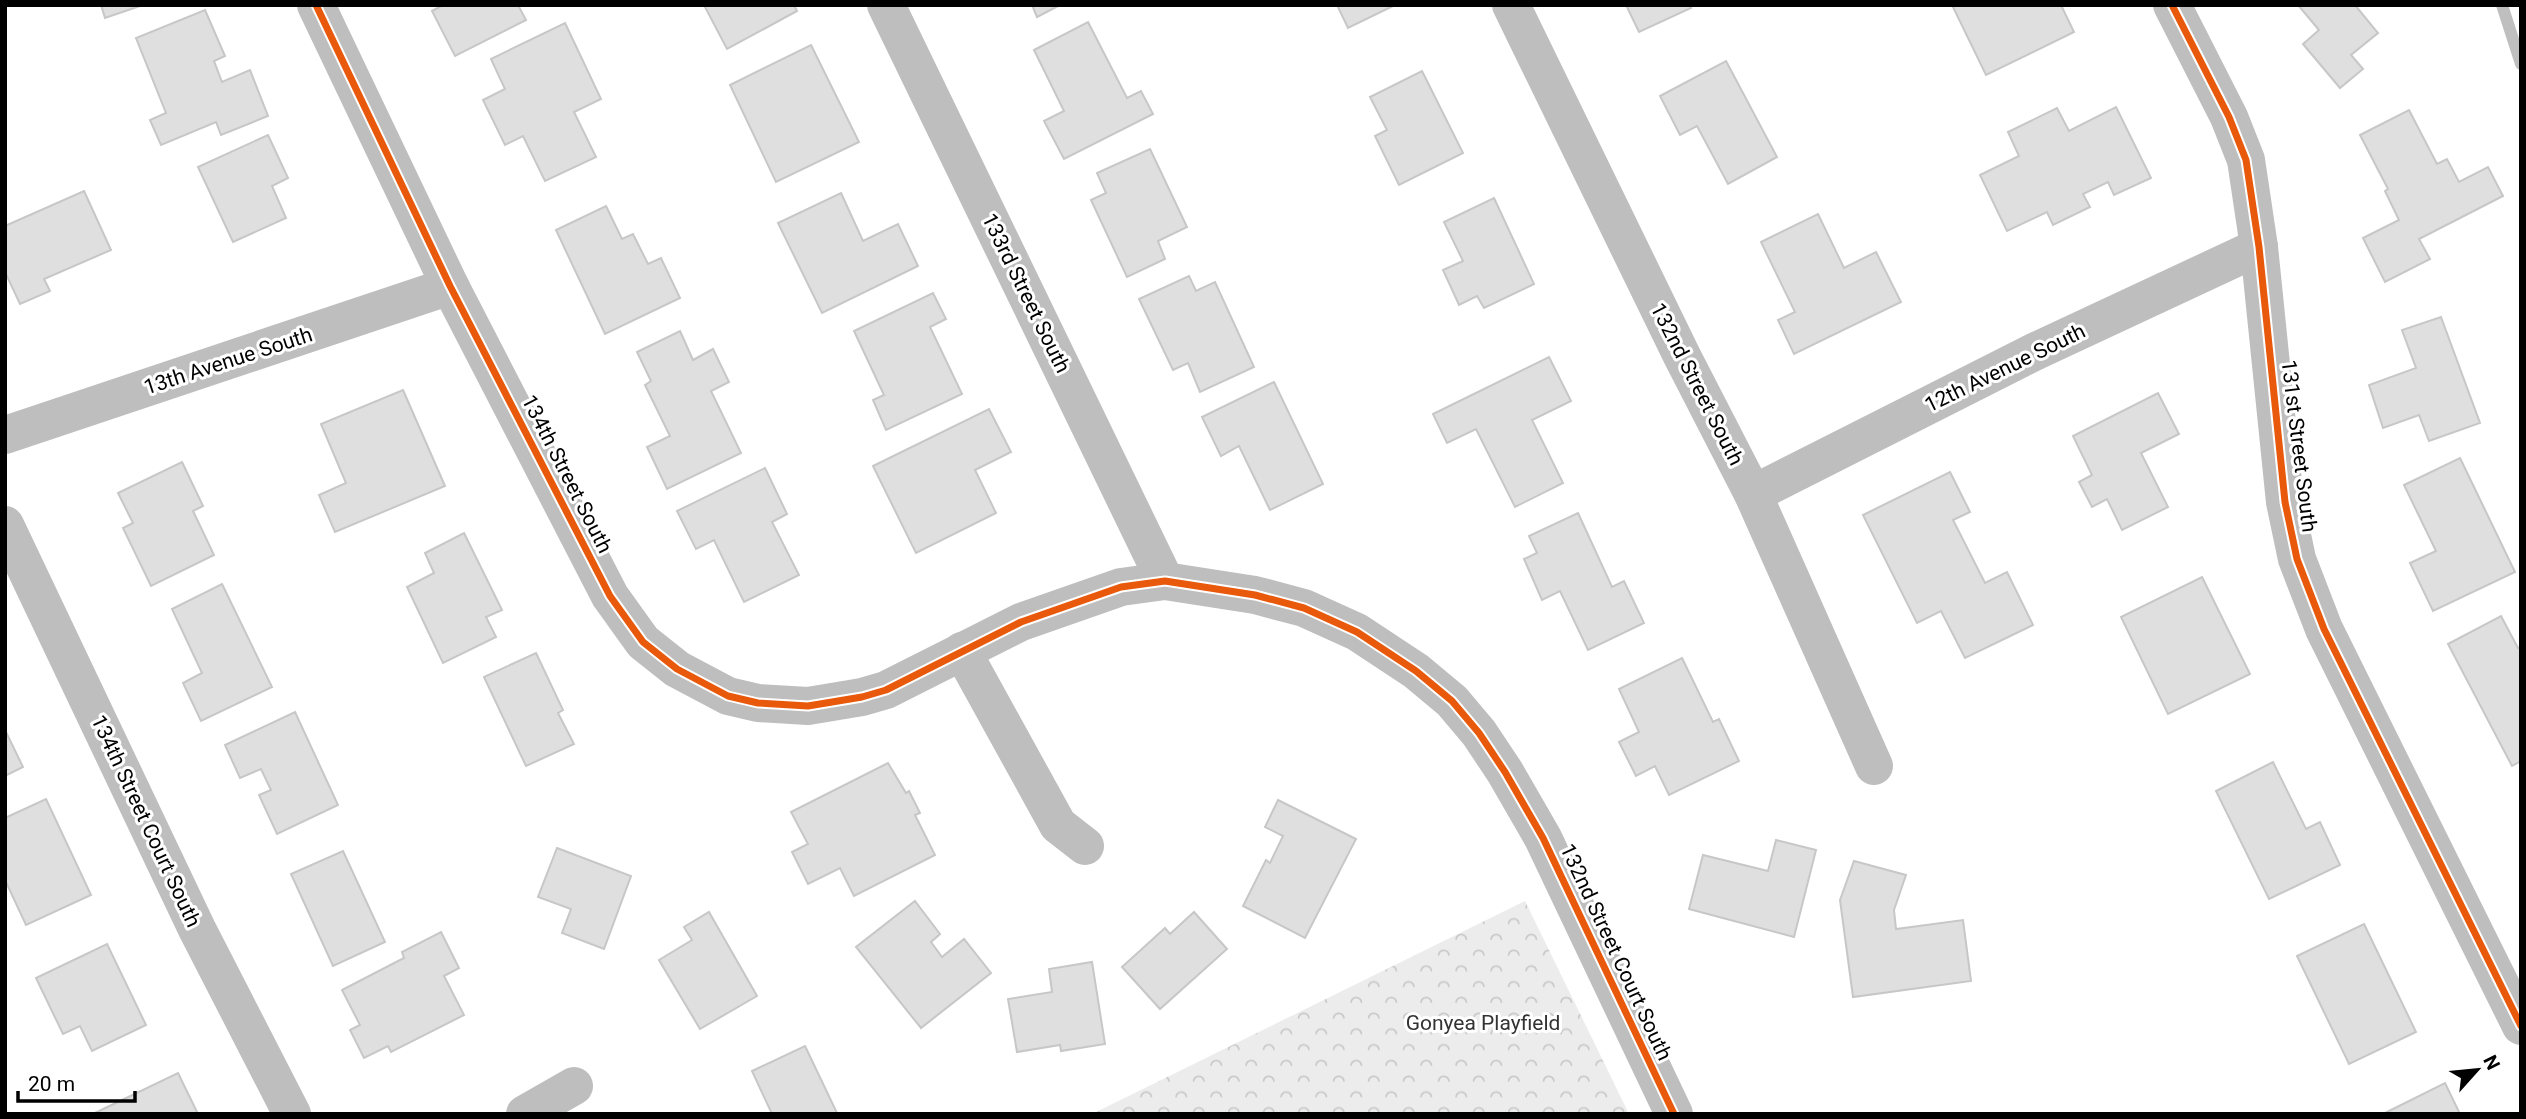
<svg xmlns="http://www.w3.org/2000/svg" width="2526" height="1119" viewBox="0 0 2526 1119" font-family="Roboto,sans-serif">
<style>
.park{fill:url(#park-crowns)}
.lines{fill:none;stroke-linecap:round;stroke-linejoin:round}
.stream{stroke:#bfbfbf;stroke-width:12}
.building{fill:#dfdfdf;stroke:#c7c7c7;stroke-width:2}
.street{stroke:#bebebe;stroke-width:38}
.cycleway-casing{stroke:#fff;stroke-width:11}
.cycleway{stroke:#e8590c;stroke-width:7}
.labels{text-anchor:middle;stroke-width:6;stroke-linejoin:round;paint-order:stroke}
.street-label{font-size:21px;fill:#000;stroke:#fff}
.park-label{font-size:21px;fill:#333;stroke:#fff}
</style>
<defs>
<pattern id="park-crowns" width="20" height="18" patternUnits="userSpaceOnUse" patternTransform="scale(1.75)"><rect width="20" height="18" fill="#ececec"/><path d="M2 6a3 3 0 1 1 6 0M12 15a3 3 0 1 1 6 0" fill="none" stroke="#c9c9c9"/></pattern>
</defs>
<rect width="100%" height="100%" fill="#fff"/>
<polygon class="park" points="1525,901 1629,1114 1092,1114"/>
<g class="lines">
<polyline class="stream" points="2502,5 2521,64"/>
</g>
<g class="building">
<polygon points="101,5 143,5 105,18"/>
<polygon points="443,5 518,5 526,20 455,56 432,11"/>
<polygon points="704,5 794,5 797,11 727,49"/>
<polygon points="1032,5 1060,5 1037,17"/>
<polygon points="1337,5 1395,5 1348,28"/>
<polygon points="1626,5 1690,5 1691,8 1639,32"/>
<polygon points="1952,5 2061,5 2074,32 1986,75"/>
<polygon points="2298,5 2355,5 2378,33 2351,55 2363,69 2340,88 2303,44 2319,30"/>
<polygon points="205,10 225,56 214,61 222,82 250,70 268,116 221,135 216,122 161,145 150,120 166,113 136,38"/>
<polygon points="1088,22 1127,98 1141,91 1153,114 1064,159 1044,121 1064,111 1034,50"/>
<polygon points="565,23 601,99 574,112 596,157 545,181 523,136 505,145 483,100 505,89 491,59"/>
<polygon points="811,45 859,142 776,182 730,85"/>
<polygon points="1726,61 1777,157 1728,184 1697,126 1680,135 1660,96"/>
<polygon points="1422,71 1463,153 1399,185 1375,136 1387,130 1370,97"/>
<polygon points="2116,107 2151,178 2114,195 2108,182 2083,194 2090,207 2053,225 2047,212 2007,231 1980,175 2019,156 2008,132 2057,108 2069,131"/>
<polygon points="2409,110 2437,164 2447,159 2459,182 2488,167 2503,196 2419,239 2430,259 2385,282 2363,238 2399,220 2385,191 2388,189 2360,135"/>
<polygon points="268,135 288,178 272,186 286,218 233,242 198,167"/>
<polygon points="1150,149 1187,227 1158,241 1165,259 1127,277 1091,200 1106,193 1097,173"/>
<polygon points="84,191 111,250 44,279 50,291 20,304 5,272 5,226"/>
<polygon points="841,193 863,241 898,224 918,266 822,313 778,223"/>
<polygon points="1494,198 1534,284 1484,308 1477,296 1459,305 1443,270 1463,261 1444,222"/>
<polygon points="606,206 622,239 633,234 648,264 661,258 680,298 605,334 556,230"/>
<polygon points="1818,214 1844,268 1876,252 1901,302 1794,354 1778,320 1795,312 1761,242"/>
<polygon points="1189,276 1196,291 1215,282 1254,367 1200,392 1188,363 1173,370 1139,299"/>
<polygon points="933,293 946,319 930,327 962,394 886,430 873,400 884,395 854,331"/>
<polygon points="2441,317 2480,423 2429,441 2419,415 2383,428 2369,385 2416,368 2402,330"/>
<polygon points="680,331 693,360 713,349 729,382 711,391 741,453 667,489 647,447 670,436 645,385 651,381 637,352"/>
<polygon points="1549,357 1571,401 1532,420 1563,483 1515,507 1476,429 1447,443 1433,414"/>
<polygon points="1274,382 1323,484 1270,510 1239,446 1221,456 1202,417"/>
<polygon points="403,390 445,486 335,532 319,495 346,483 321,424"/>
<polygon points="2158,393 2179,434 2141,453 2168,507 2122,530 2107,499 2092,507 2079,482 2092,475 2073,436"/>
<polygon points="989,409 1011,452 975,470 996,513 916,553 873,466"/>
<polygon points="2460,458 2515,572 2433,611 2410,563 2436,551 2404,485"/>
<polygon points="182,462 203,506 193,511 214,555 151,586 123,528 133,523 118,493"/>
<polygon points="765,468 787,514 772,522 799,575 744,602 714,540 696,549 677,511"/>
<polygon points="1950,472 1970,512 1953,520 1985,583 2007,572 2033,625 1965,658 1941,611 1917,623 1863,515"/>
<polygon points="1578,513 1612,587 1624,581 1644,623 1588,650 1560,591 1542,600 1524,559 1537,553 1529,536"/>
<polygon points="464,533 502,610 486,617 496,637 443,663 407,587 434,573 425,553"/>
<polygon points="2202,577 2250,674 2168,714 2121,617"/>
<polygon points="222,584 272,687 201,721 183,683 202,673 172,609"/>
<polygon points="2501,616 2518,648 2521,647 2521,761 2512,766 2448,644"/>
<polygon points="536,653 563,710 558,713 574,744 526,766 484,677"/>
<polygon points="1682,658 1713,722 1719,719 1739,761 1669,795 1655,766 1636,776 1619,742 1639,732 1619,689"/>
<polygon points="295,712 338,805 277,834 259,795 271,790 261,769 240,778 225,745"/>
<polygon points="5,730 23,767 5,776"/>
<polygon points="2273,762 2306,829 2320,822 2340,865 2269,899 2216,791"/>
<polygon points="888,763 906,793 909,791 920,813 915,815 935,855 854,896 840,868 808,884 792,852 808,844 791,812"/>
<polygon points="46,799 91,895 26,925 5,880 5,818"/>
<polygon points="1278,800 1356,839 1305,938 1243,906 1266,860 1270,863 1283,836 1265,827"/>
<polygon points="1776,840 1816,850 1794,937 1689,909 1703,855 1768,871"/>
<polygon points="557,848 631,876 604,949 562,933 571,909 538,897"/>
<polygon points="343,851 385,942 333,966 291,874"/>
<polygon points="1854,861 1906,875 1894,910 1896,929 1963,920 1971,981 1853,997 1840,900"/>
<polygon points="915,901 940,934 931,942 942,957 964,939 991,973 921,1028 856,947"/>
<polygon points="709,912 757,996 700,1029 659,960 692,940 684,927"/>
<polygon points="1194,912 1227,949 1160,1009 1122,967 1165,928 1170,934"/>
<polygon points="2364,924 2416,1032 2349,1064 2297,956"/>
<polygon points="441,932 459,968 444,976 464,1015 391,1052 388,1046 364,1058 350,1030 360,1025 342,990 404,958 402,952"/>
<polygon points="107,944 146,1025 92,1051 80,1026 63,1034 36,978"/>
<polygon points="1092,962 1105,1044 1061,1051 1060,1045 1017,1052 1008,999 1052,992 1049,969"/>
<polygon points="805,1046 837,1113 772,1114 752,1071"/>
<polygon points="178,1073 198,1114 95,1114 95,1113"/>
<polygon points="2445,1083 2460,1114 2383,1114"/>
</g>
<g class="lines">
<g class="street">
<polyline points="316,5 450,286 610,596 643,642 677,669 728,696 758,703 808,706 862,697 886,690 1021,622 1121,587 1165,581 1255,595 1304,608 1357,632 1416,671 1452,701 1479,733 1505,772 1543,838 1674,1114"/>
<polyline points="886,5 1165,581"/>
<polyline points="1511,5 1682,356 1753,494 1874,766"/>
<polyline points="2172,5 2229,117 2246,160 2259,247 2285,502 2297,559 2324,629 2521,1026"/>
<polyline points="5,435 450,286"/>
<polyline points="1753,494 2036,351 2259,247"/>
<polyline points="5,525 197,929 292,1114"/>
<polyline points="962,651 1058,825 1085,846"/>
<polyline points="525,1114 574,1086"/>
</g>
<g class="cycleway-casing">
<g id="cycleway">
<polyline points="316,5 450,286 610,596 643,642 677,669 728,696 758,703 808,706 862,697 886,690 1021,622 1121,587 1165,581 1255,595 1304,608 1357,632 1416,671 1452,701 1479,733 1505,772 1543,838 1674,1114"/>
<polyline points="2172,5 2229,117 2246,160 2259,247 2285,502 2297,559 2324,629 2521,1026"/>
</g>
</g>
<use href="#cycleway" class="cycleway"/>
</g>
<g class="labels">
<g class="street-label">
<text transform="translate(1026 293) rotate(64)" y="7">133rd Street South</text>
<text transform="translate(228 361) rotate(-18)" y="7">13th Avenue South</text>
<text transform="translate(2005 368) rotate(-26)" y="7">12th Avenue South</text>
<text transform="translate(1697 384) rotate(63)" y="7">132nd Street South</text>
<text transform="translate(2299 446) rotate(83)" y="7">131st Street South</text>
<text transform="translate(567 474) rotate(63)" y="7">134th Street South</text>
<text transform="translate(146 821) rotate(65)" y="7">134th Street Court South</text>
<text transform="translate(1616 952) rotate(65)" y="7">132nd Street Court South</text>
</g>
<g class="park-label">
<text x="1483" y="1030">Gonyea Playfield</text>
</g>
</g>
<rect width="2526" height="1119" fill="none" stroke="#000000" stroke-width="14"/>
<g transform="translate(2477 1070) rotate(63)" stroke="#ffffff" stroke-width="5" paint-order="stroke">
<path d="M0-5L12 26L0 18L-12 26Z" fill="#000000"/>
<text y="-10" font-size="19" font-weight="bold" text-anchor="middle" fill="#000000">N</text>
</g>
<path d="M18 1091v10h117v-10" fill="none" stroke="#000000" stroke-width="3.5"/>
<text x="28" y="1091" font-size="21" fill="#000000" stroke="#ffffff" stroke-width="5" paint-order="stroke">20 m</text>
</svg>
